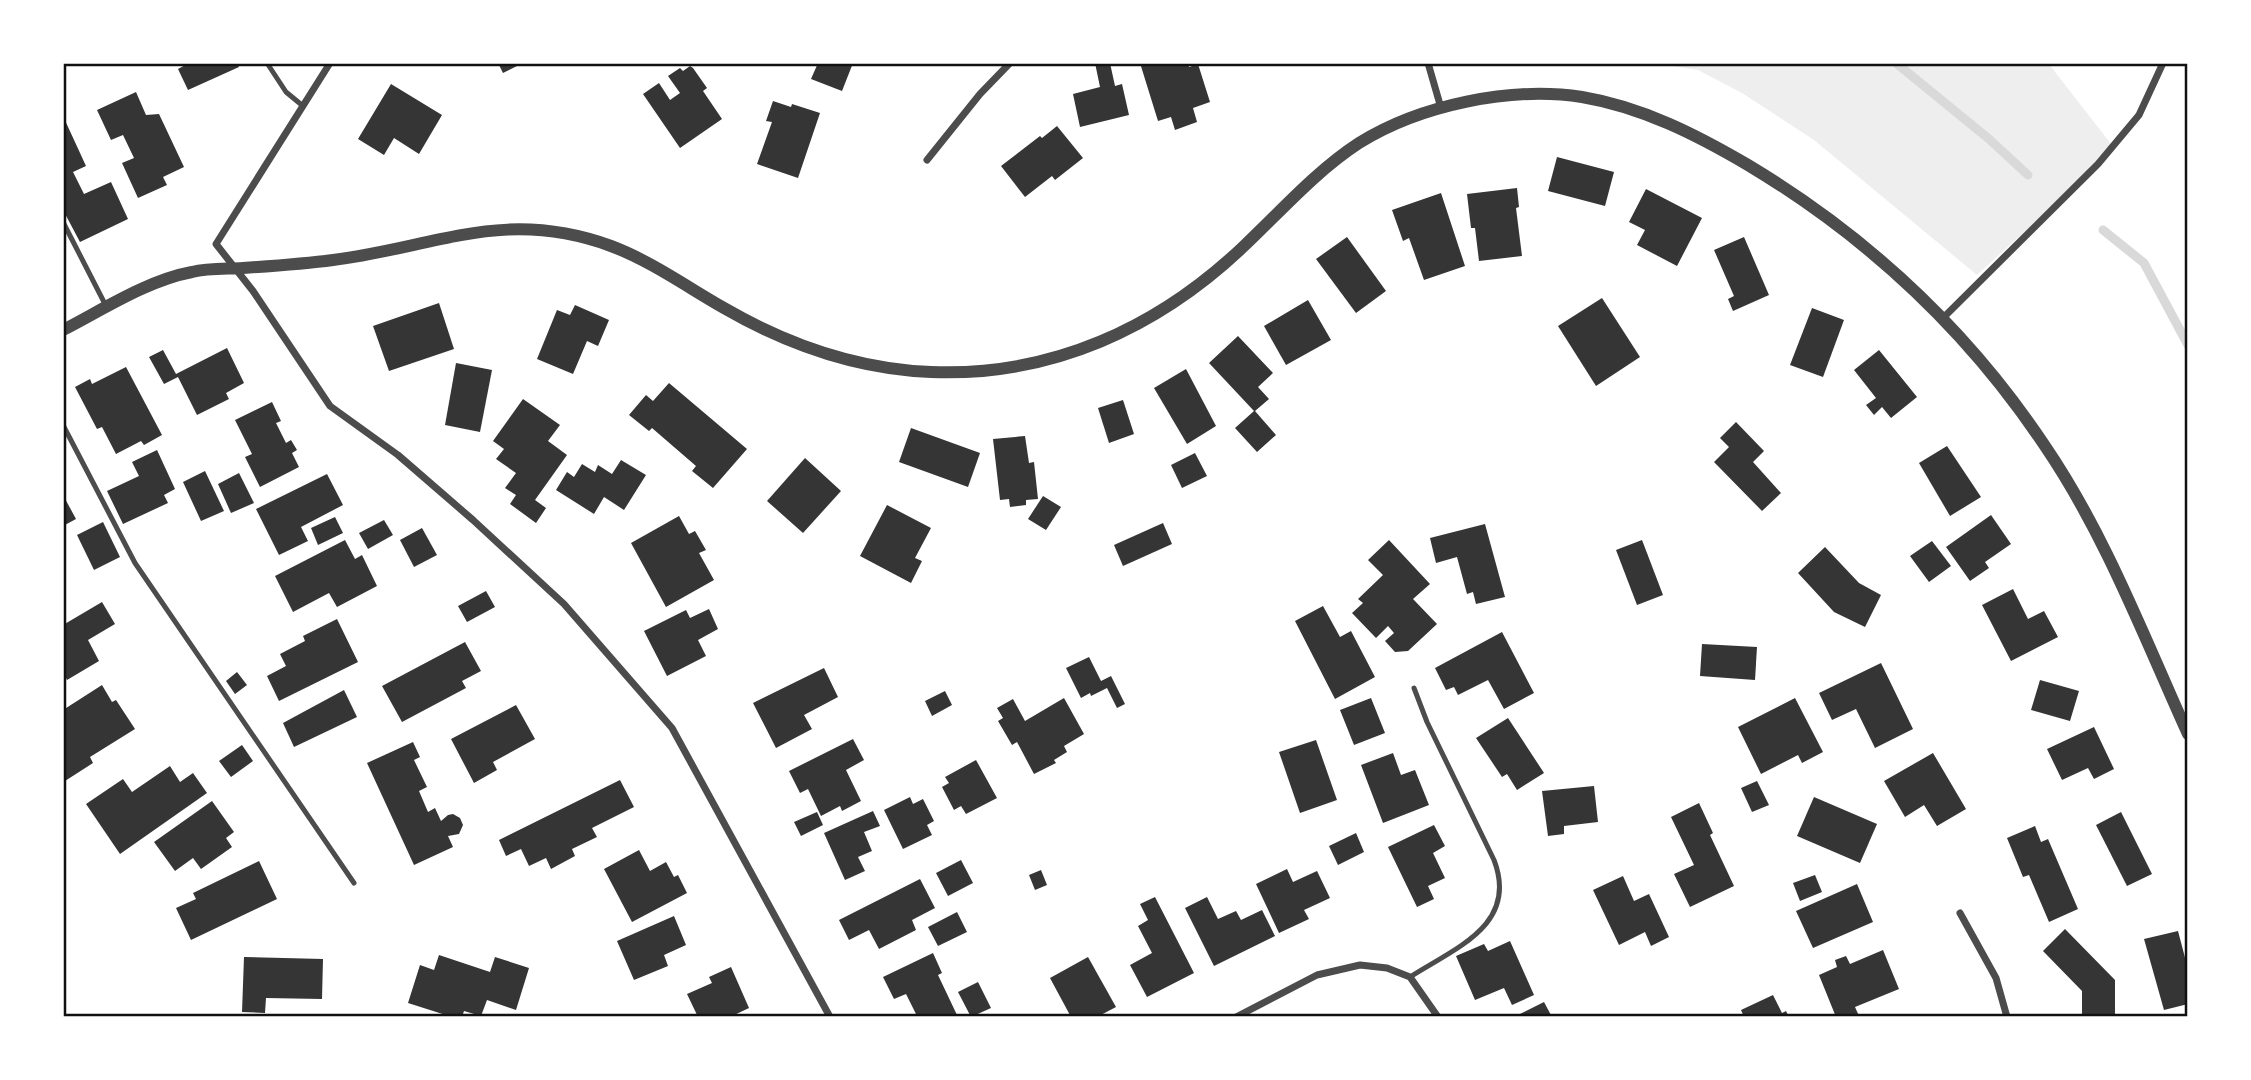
<svg xmlns="http://www.w3.org/2000/svg" width="2251" height="1080" viewBox="0 0 2251 1080" font-family="Poppins,sans-serif">
<style>
.green{fill:#eee}
.lines{fill:none;stroke-linecap:round;stroke-linejoin:round}
.stream{stroke:#d9d9d9;stroke-width:9}
.building{fill:#353535}
.service{stroke:#4c4c4c;stroke-width:5}
.minor{stroke:#4c4c4c;stroke-width:7}
.tertiary{stroke:#4c4c4c;stroke-width:12}
.neatline{fill:none;stroke:#111;stroke-width:2.5}
</style>
<rect width="100%" height="100%" fill="#fff"/>
<polygon class="green" points="1654,63 2048,63 2115,149 1977,275 1814,140 1742,93 1698,70"/>
<g class="lines">
<g class="stream">
<polyline points="1896,63 1989,139 2028,175"/>
<polyline points="2103,230 2144,263 2188,345"/>
</g>
</g>
<g class="building">
<polygon points="189,63 237,63 239,67 188,90 178,69"/>
<polygon points="498,63 523,63 503,73"/>
<polygon points="818,63 853,63 842,91 811,79"/>
<polygon points="1095,63 1110,63 1115,86 1122,84 1129,115 1080,127 1073,94 1100,87"/>
<polygon points="1140,63 1188,63 1189,67 1198,64 1210,102 1193,108 1197,122 1175,130 1171,117 1158,121"/>
<polygon points="690,66 693,68 707,88 703,91 722,119 680,148 643,94 659,83 670,100 680,93 668,76 680,68 683,71"/>
<polygon points="391,84 442,115 419,154 394,138 384,155 358,139"/>
<polygon points="136,92 146,115 159,114 184,167 163,177 167,185 138,198 122,163 134,158 123,135 111,140 97,110"/>
<polygon points="773,101 791,107 792,104 820,113 798,178 757,164 772,122 766,121"/>
<polygon points="63,116 86,166 73,172 84,194 111,182 128,219 80,242 63,210"/>
<polygon points="1057,126 1083,158 1055,180 1052,176 1025,197 1001,166 1040,136 1042,138"/>
<polygon points="1557,157 1614,172 1605,206 1548,191"/>
<polygon points="1517,188 1519,207 1516,208 1522,256 1479,261 1475,228 1471,228 1467,194"/>
<polygon points="1646,189 1702,218 1677,266 1637,245 1645,230 1629,222"/>
<polygon points="1441,193 1465,266 1424,280 1409,238 1403,241 1392,210"/>
<polygon points="1347,237 1386,291 1356,313 1316,259"/>
<polygon points="1744,237 1769,295 1733,311 1728,299 1734,296 1714,250"/>
<polygon points="1602,298 1640,357 1596,386 1558,326"/>
<polygon points="1308,300 1331,340 1286,365 1264,326"/>
<polygon points="439,303 454,349 389,371 373,326"/>
<polygon points="575,305 609,320 598,346 587,341 573,374 537,359 557,310 570,315"/>
<polygon points="1812,308 1844,320 1823,377 1790,365"/>
<polygon points="1238,336 1273,373 1258,387 1269,399 1255,411 1276,435 1257,452 1235,428 1254,411 1209,363"/>
<polygon points="227,348 244,383 226,393 229,399 197,415 178,377 164,384 149,357 163,350 176,374"/>
<polygon points="1879,350 1917,397 1891,418 1882,407 1874,415 1866,405 1876,398 1854,370"/>
<polygon points="456,363 492,370 480,432 445,425"/>
<polygon points="126,367 162,435 144,445 141,441 116,454 102,427 97,429 75,387 90,379 92,384"/>
<polygon points="1186,369 1216,426 1187,444 1154,388"/>
<polygon points="669,383 747,449 713,488 692,471 696,466 652,428 649,431 629,415 646,395 653,401"/>
<polygon points="523,399 560,425 548,441 567,455 535,500 546,508 536,523 510,504 516,495 505,488 516,473 496,459 504,449 493,441"/>
<polygon points="1123,400 1134,434 1109,443 1098,408"/>
<polygon points="272,402 281,421 276,423 286,443 291,440 297,450 292,453 299,467 260,487 245,457 252,454 235,420"/>
<polygon points="1736,422 1764,451 1753,462 1781,493 1762,511 1714,462 1729,447 1720,438"/>
<polygon points="911,428 980,453 968,487 899,462"/>
<polygon points="1025,436 1029,463 1034,462 1038,499 1026,500 1026,505 1010,507 1009,499 1000,500 993,439"/>
<polygon points="1947,446 1981,497 1950,516 1919,463"/>
<polygon points="157,450 175,489 164,495 168,503 123,524 107,491 139,476 132,462"/>
<polygon points="1195,453 1207,476 1182,488 1171,465"/>
<polygon points="805,458 841,491 803,533 767,501"/>
<polygon points="621,460 646,475 624,510 604,497 594,514 556,490 567,472 574,477 582,464 595,472 598,465 612,474"/>
<polygon points="205,471 224,511 201,521 183,482"/>
<polygon points="239,473 254,503 231,513 218,484"/>
<polygon points="327,474 343,505 301,527 308,541 279,555 256,509"/>
<polygon points="63,495 76,519 63,526"/>
<polygon points="1043,496 1061,507 1046,530 1028,519"/>
<polygon points="887,505 931,528 915,558 922,561 911,583 860,556"/>
<polygon points="1991,515 2011,544 1985,562 1989,568 1970,581 1946,547"/>
<polygon points="679,516 689,534 695,531 706,550 699,553 714,580 666,607 631,543"/>
<polygon points="335,517 343,533 318,545 311,528"/>
<polygon points="384,520 393,535 368,549 359,533"/>
<polygon points="103,522 120,557 94,570 77,535"/>
<polygon points="1163,523 1172,544 1123,566 1114,545"/>
<polygon points="1485,524 1505,597 1476,604 1473,592 1467,594 1457,557 1436,563 1430,538"/>
<polygon points="422,528 437,555 414,567 400,540"/>
<polygon points="345,540 355,559 362,555 377,586 337,607 329,593 293,612 275,576"/>
<polygon points="1389,540 1430,584 1413,599 1437,624 1408,651 1395,652 1385,641 1394,633 1388,626 1376,638 1352,613 1363,603 1358,599 1383,575 1368,560"/>
<polygon points="1642,540 1663,595 1637,605 1616,550"/>
<polygon points="1932,541 1951,566 1929,582 1910,556"/>
<polygon points="1825,547 1859,583 1881,595 1865,627 1834,612 1798,573"/>
<polygon points="2013,589 2028,619 2044,611 2058,637 2011,661 1982,605"/>
<polygon points="486,591 495,607 467,622 458,606"/>
<polygon points="102,602 115,624 88,640 99,661 67,680 63,672 63,625"/>
<polygon points="1323,606 1340,637 1351,631 1375,677 1335,699 1295,621"/>
<polygon points="709,609 718,629 698,640 706,656 667,676 644,631 686,610 690,618"/>
<polygon points="337,619 358,662 279,701 267,676 286,666 280,654 305,641 303,636"/>
<polygon points="1502,632 1534,693 1504,709 1488,680 1458,695 1454,687 1446,690 1435,668"/>
<polygon points="465,642 481,671 462,681 466,688 402,722 382,686"/>
<polygon points="1702,644 1757,647 1755,680 1700,676"/>
<polygon points="1089,657 1101,681 1111,676 1125,704 1117,708 1107,688 1091,696 1090,693 1081,698 1066,668"/>
<polygon points="1881,663 1913,729 1875,748 1856,709 1832,720 1819,693"/>
<polygon points="824,668 838,697 804,715 812,729 776,748 753,703"/>
<polygon points="237,672 247,685 235,694 226,681"/>
<polygon points="2040,680 2079,691 2070,721 2031,710"/>
<polygon points="102,685 112,702 116,700 135,729 90,757 93,763 65,781 63,777 63,710"/>
<polygon points="344,690 357,717 294,747 283,723"/>
<polygon points="945,691 952,705 932,716 925,701"/>
<polygon points="1064,698 1084,734 1064,746 1067,752 1054,760 1056,763 1034,774 1017,742 1012,745 998,721 1003,718 997,708 1013,699 1025,721"/>
<polygon points="1371,698 1385,733 1354,745 1340,710"/>
<polygon points="1795,698 1823,752 1802,763 1798,755 1761,774 1738,727"/>
<polygon points="516,705 535,739 493,762 497,770 474,783 451,739"/>
<polygon points="1508,718 1544,773 1517,790 1507,774 1502,777 1476,738"/>
<polygon points="2094,727 2114,769 2094,779 2088,768 2062,780 2047,749"/>
<polygon points="853,739 864,760 846,770 861,801 842,811 840,806 821,816 808,789 800,793 789,771"/>
<polygon points="1316,740 1337,800 1300,813 1279,752"/>
<polygon points="413,742 420,757 414,760 427,787 419,791 428,812 435,808 441,821 448,815 453,814 460,818 463,825 459,834 448,836 453,847 414,865 367,763"/>
<polygon points="242,745 253,761 231,777 219,761"/>
<polygon points="1393,753 1401,775 1415,770 1429,805 1383,823 1361,765"/>
<polygon points="1933,753 1966,809 1937,826 1924,805 1905,817 1884,781"/>
<polygon points="976,760 997,798 966,814 961,806 954,810 942,787 949,783 945,777"/>
<polygon points="170,766 180,782 193,773 207,793 120,854 86,804 123,779 132,792"/>
<polygon points="620,780 634,807 592,828 597,837 572,849 575,856 551,869 546,858 529,866 521,849 506,856 499,840"/>
<polygon points="1757,781 1769,805 1752,812 1741,788"/>
<polygon points="1594,786 1598,822 1564,826 1564,834 1548,836 1542,791"/>
<polygon points="910,797 913,804 923,799 934,821 927,825 932,835 903,849 884,810"/>
<polygon points="1814,797 1877,824 1860,863 1797,836"/>
<polygon points="212,801 234,832 226,838 232,847 201,869 193,858 175,871 154,842"/>
<polygon points="1699,803 1713,833 1710,835 1734,886 1690,907 1674,874 1694,865 1671,817"/>
<polygon points="873,811 880,826 864,832 872,851 858,857 865,871 845,880 824,833"/>
<polygon points="817,812 823,825 801,836 794,822"/>
<polygon points="2121,812 2152,874 2127,886 2096,825"/>
<polygon points="1434,825 1445,846 1433,853 1445,878 1428,886 1434,899 1417,907 1388,847"/>
<polygon points="2035,826 2041,842 2048,839 2078,909 2049,922 2029,875 2023,877 2007,838"/>
<polygon points="1356,833 1364,852 1338,865 1329,846"/>
<polygon points="639,850 650,871 666,862 674,877 678,875 687,893 632,922 604,869"/>
<polygon points="961,860 973,883 948,896 936,873"/>
<polygon points="259,861 277,899 191,940 176,908 196,899 193,893"/>
<polygon points="1287,869 1293,882 1317,871 1330,898 1304,910 1309,919 1279,933 1256,884"/>
<polygon points="1041,870 1047,885 1035,890 1029,875"/>
<polygon points="1815,875 1822,892 1800,901 1793,883"/>
<polygon points="1623,876 1634,901 1649,894 1669,937 1651,946 1645,932 1619,945 1593,890"/>
<polygon points="920,879 935,908 912,920 916,930 879,949 869,930 849,940 839,920"/>
<polygon points="1857,884 1873,922 1813,948 1796,911"/>
<polygon points="1155,897 1194,973 1147,997 1130,965 1152,953 1138,926 1148,920 1140,904"/>
<polygon points="1207,897 1218,919 1236,911 1241,920 1262,910 1275,936 1214,966 1185,908"/>
<polygon points="957,912 967,932 938,946 928,927"/>
<polygon points="674,916 686,945 664,955 668,966 634,980 617,941"/>
<polygon points="2065,929 2115,980 2115,1017 2082,1017 2082,991 2043,951"/>
<polygon points="2178,931 2188,969 2188,1004 2164,1010 2144,939"/>
<polygon points="1510,941 1534,995 1512,1005 1504,988 1475,1000 1456,956 1484,944 1488,951"/>
<polygon points="1883,950 1899,989 1855,1007 1859,1016 1836,1017 1819,975 1837,967 1835,960 1846,956 1850,964"/>
<polygon points="933,953 942,973 938,975 957,1015 908,1017 916,1014 906,994 894,999 883,977"/>
<polygon points="439,955 490,972 495,957 529,968 516,1010 487,1000 481,1016 464,1011 462,1017 452,1017 408,1003 420,965 434,970"/>
<polygon points="244,957 323,959 322,999 266,998 265,1013 242,1012"/>
<polygon points="1088,957 1116,1007 1097,1017 1071,1017 1050,978"/>
<polygon points="731,967 749,1008 730,1017 698,1017 687,994 712,983 709,977"/>
<polygon points="978,982 991,1008 971,1017 958,992"/>
<polygon points="1773,995 1782,1013 1786,1011 1789,1017 1796,1014 1797,1017 1744,1017 1741,1010"/>
<polygon points="1544,1002 1552,1017 1514,1017"/>
</g>
<g class="lines">
<g class="service">
<polyline points="267,63 286,92 303,106"/>
<polyline points="63,222 106,306"/>
<polyline points="63,425 135,563 354,883"/>
<path d="M1410,977C1455,948 1519,925 1494,860L1427,722L1414,688"/>
</g>
<g class="minor">
<polyline points="330,63 216,244 253,291 330,406 398,455 473,520 564,604 672,728 830,1017"/>
<polyline points="1428,63 1441,108"/>
<polyline points="927,160 980,94 1010,63"/>
<polyline points="1943,318 2098,164 2139,115 2163,63"/>
<polyline points="1960,913 1996,978 2007,1017"/>
<polyline points="1236,1017 1317,975 1360,965 1387,968 1410,977 1438,1017"/>
</g>
<path class="tertiary" d="M63,330C102,310 148,280 192,272C208,268 226,269 243,268C273,266 303,264 333,260C436,247 504,207 611,246C651,261 687,287 724,308C788,345 856,369 931,372C1051,377 1158,328 1244,246C1281,211 1316,171 1359,143C1420,105 1511,86 1582,97C1642,107 1697,135 1748,165C1868,237 1967,329 2045,446C2105,534 2144,637 2188,734"/>
</g>
<rect width="2251" height="1080" fill="none" stroke="#ffffff" stroke-width="130"/>
<rect x="65" y="65" width="2121" height="950" class="neatline"/>
</svg>
